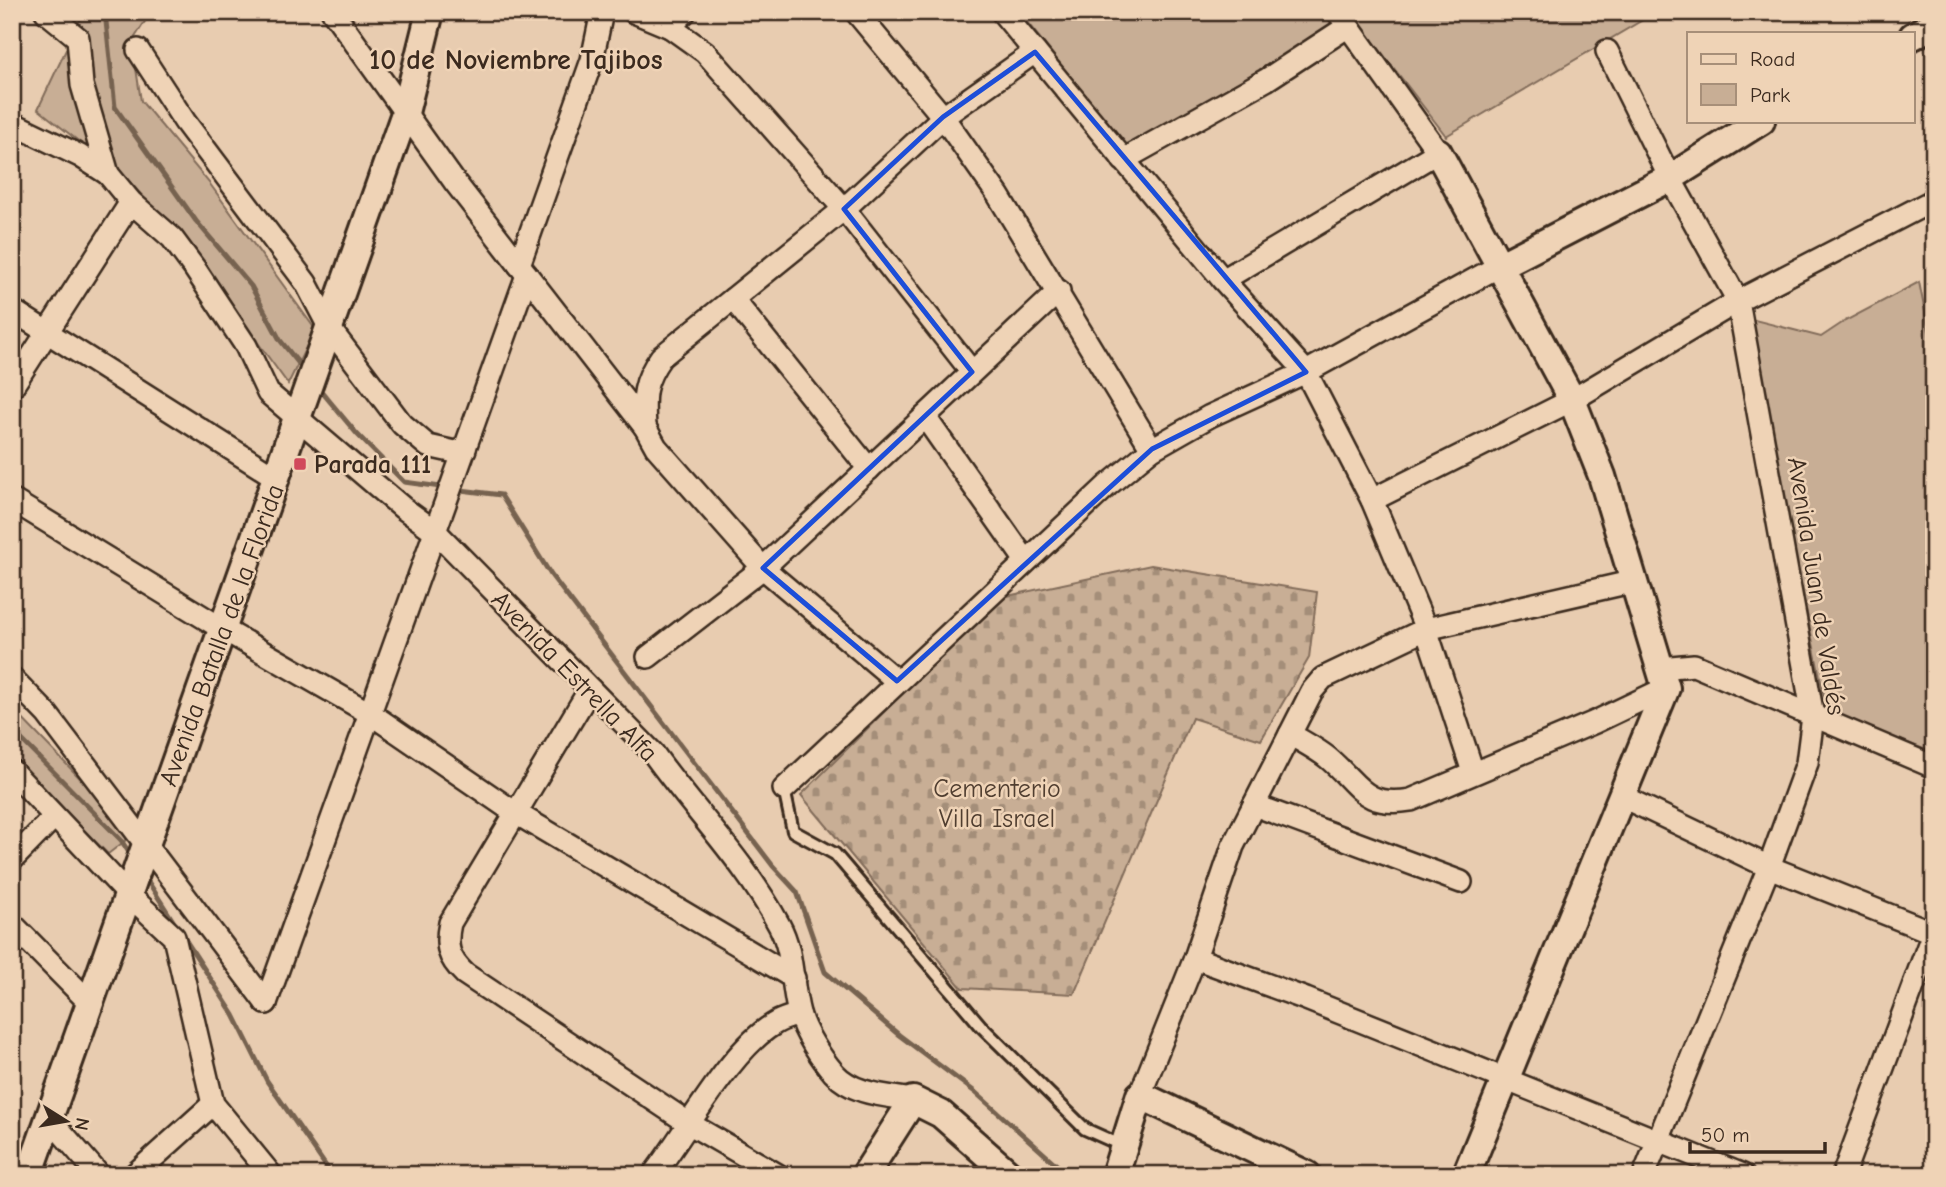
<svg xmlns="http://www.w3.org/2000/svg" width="1946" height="1187" viewBox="0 0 1946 1187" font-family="'Comic Neue',sans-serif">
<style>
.green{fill:#c8ae95;stroke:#826c5a;stroke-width:2}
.cemetery{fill:url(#cemetery-stones);stroke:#826c5a;stroke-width:2}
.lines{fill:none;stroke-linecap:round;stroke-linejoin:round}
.stream{stroke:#766250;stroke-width:5}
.service-casing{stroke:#3b2a1e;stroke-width:16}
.minor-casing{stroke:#3b2a1e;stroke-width:26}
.tertiary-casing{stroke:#3b2a1e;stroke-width:32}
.service{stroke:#efd3b6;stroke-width:10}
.minor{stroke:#efd3b6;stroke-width:21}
.tertiary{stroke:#efd3b6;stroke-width:26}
.marked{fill:none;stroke:#1d4ed8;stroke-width:5;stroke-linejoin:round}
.poi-dot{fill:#d1495b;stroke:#efd3b6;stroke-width:2.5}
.labels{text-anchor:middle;stroke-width:5;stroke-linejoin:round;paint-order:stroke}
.poi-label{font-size:26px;font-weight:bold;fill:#3b2a1e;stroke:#efd3b6;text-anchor:start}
.street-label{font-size:26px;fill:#3b2a1e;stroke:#efd3b6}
.park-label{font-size:26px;fill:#503e30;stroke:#efd3b6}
.neighbourhood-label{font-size:28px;font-weight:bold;fill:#3b2a1e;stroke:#efd3b6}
</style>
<defs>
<pattern id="cemetery-stones" width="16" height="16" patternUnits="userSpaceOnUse" patternTransform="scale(1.75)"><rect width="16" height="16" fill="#c8ae95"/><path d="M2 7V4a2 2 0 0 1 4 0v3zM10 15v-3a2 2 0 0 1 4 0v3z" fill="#a48e79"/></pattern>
</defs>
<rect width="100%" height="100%" fill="#e8ccb0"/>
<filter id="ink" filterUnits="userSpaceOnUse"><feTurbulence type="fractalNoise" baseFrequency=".0143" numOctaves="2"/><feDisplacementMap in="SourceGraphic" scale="14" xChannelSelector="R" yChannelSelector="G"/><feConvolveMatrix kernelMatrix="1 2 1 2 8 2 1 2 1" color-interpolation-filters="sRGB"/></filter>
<g filter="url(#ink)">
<g class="green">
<polygon points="75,12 151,12 132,42 141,101 210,184 315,329 288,384 194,255 130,182 38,109 81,18"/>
<polygon points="1019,12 1656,12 1446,136 1353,15 1127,147"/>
<polygon points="1919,282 1934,357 1934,753 1827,712 1747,318 1821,337 1845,321"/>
<polygon points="12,708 134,834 108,854 12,758"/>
</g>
<polygon class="cemetery" points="1151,565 1317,592 1309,658 1261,740 1192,718 1074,994 962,988 801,795 998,598"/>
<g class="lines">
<g class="stream">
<polyline points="105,12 115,107 196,221 251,286 280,340 304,370"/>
<polyline points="317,386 357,434 404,482 441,487"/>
<polyline points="461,490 501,495 551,575 773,866 797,892 825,972 899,1035 975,1092 1068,1175"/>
<polyline points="12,730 121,840 128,851"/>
<polyline points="149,883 177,927"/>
<polyline points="183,936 234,1015 267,1081 332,1175"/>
</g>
<g class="service-casing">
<polyline id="service" points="784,789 793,831 835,854 981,1026 1085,1129 1123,1146"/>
</g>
<g class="minor-casing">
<g id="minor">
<polyline points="46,12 78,38 82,85 108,174"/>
<polyline points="333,12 454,181 645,427 656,447 763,568 897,681"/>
<polyline points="634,12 670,27 705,52 844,209 972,372"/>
<polyline points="856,12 943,117 998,195 1152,449"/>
<polyline points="1002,12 1223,280 1306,372 1372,500 1426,629 1473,772"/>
<polyline points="670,27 685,12"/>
<polyline points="138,50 185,122 306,283 330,329 402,424 428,446 455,452 465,449"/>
<polyline points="1607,51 1670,178 1738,301 1813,716 1807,763 1769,867 1644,1175"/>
<path d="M12,123L80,156L108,174L131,202L172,238L195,269L246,346L268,393L403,508L436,532L653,753C695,812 744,860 779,925C794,952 791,984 799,1013C804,1032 821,1058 834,1073C854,1095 885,1095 913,1100"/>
<polyline points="1123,160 1266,80 1347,27"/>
<polyline points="519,265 592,60 602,12"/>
<polyline points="1223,280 1438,152 1338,12"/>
<polyline points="733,299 869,469"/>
<polyline points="12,310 277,478"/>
<polyline points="12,387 131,202"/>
<polyline points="925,417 1026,561"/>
<path d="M645,427C643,396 643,382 661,357L844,209L943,117L1035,52"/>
<polyline points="12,500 221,628 371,714 514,812 794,978"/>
<polyline points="1372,500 1572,400 1738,301 1934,200"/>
<polyline points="648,657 763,568 1059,291"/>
<polyline points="1659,668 1694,665 1934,767"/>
<polyline points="12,678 47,714 266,1003"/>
<path d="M590,689L450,923C445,946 448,958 465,974L690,1124L778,1175"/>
<path d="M1290,734C1303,742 1317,749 1328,758C1360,785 1363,808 1411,800L1595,722L1666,688"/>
<polyline points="12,771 129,895 174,937 213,1104 271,1175"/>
<polyline points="784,789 1108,485 1152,449 1210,416 1306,372 1501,265"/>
<polyline points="1623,797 1769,867 1934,933"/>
<polyline points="1254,805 1461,882"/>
<polyline points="12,860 54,817"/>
<polyline points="12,924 90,1003"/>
<polyline points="1195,958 1306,999 1743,1175"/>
<polyline points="266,1003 527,275"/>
<polyline points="1140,1095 1195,958 1233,846 1312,691 1323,678 1426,629 1635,581"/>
<polyline points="49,1118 99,1175"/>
<polyline points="12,1158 28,1175"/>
<polyline points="134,1175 213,1104"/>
<path d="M653,1175C686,1133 730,1050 774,1024C781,1019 791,1017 799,1014"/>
<polyline points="1843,1175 1933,933"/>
</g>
</g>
<g class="tertiary-casing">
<g id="tertiary">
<polyline points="1913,36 1934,24"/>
<polyline points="1438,152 1572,400 1602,476 1666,688 1466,1175"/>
<polyline points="1501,265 1670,178 1761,121"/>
<polyline points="29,1175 405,113 430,12"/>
<polyline points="865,1175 913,1100 941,1114 1010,1175"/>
<polyline points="1115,1175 1140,1095 1307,1175"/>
</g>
</g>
<use href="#service" class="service"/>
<use href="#minor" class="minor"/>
<use href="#tertiary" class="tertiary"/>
</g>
</g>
<path class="marked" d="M1035,52L1306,372L1152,449L897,681L763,568L972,372L844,209L943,117Z"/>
<rect class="poi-dot" x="293" y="457" width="14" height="14" rx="3.5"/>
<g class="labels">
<g class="poi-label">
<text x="314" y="473">Parada 111</text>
</g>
<g class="street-label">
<text transform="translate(1817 586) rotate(81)" y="9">Avenida Juan de Valdés</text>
<text transform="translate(221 635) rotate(-70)" y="9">Avenida Batalla de la Florida</text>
<text transform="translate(575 676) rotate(46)" y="9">Avenida Estrella Alfa</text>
</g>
<g class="park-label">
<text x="997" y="797">Cementerio<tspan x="997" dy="30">Villa Israel</tspan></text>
</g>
<g class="neighbourhood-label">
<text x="516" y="69">10 de Noviembre Tajibos</text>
</g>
</g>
<rect width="1946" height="1187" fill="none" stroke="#efd3b6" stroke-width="42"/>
<rect x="21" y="21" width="1904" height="1145" fill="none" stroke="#3b2a1e" stroke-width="2.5" filter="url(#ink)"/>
<rect x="1687" y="32" width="228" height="91" fill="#efd3b6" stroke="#a78f79" stroke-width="2"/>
<rect x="1701" y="54" width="35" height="10" fill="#efd3b6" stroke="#a78f79" stroke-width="2"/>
<text x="1750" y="66" font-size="21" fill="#3b2a1e">Road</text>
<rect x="1701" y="84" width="35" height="21" fill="#c8ae95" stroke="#a78f79" stroke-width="2"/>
<text x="1750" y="102" font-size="21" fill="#3b2a1e">Park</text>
<g transform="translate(66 1121) rotate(101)" stroke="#efd3b6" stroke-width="5" paint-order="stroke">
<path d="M0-5L12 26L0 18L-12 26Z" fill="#3b2a1e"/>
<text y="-10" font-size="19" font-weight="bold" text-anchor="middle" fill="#3b2a1e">N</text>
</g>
<path d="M1690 1142v10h135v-10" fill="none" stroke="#3b2a1e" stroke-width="3.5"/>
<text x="1701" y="1142" font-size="21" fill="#3b2a1e" stroke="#efd3b6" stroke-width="5" paint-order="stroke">50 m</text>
</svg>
